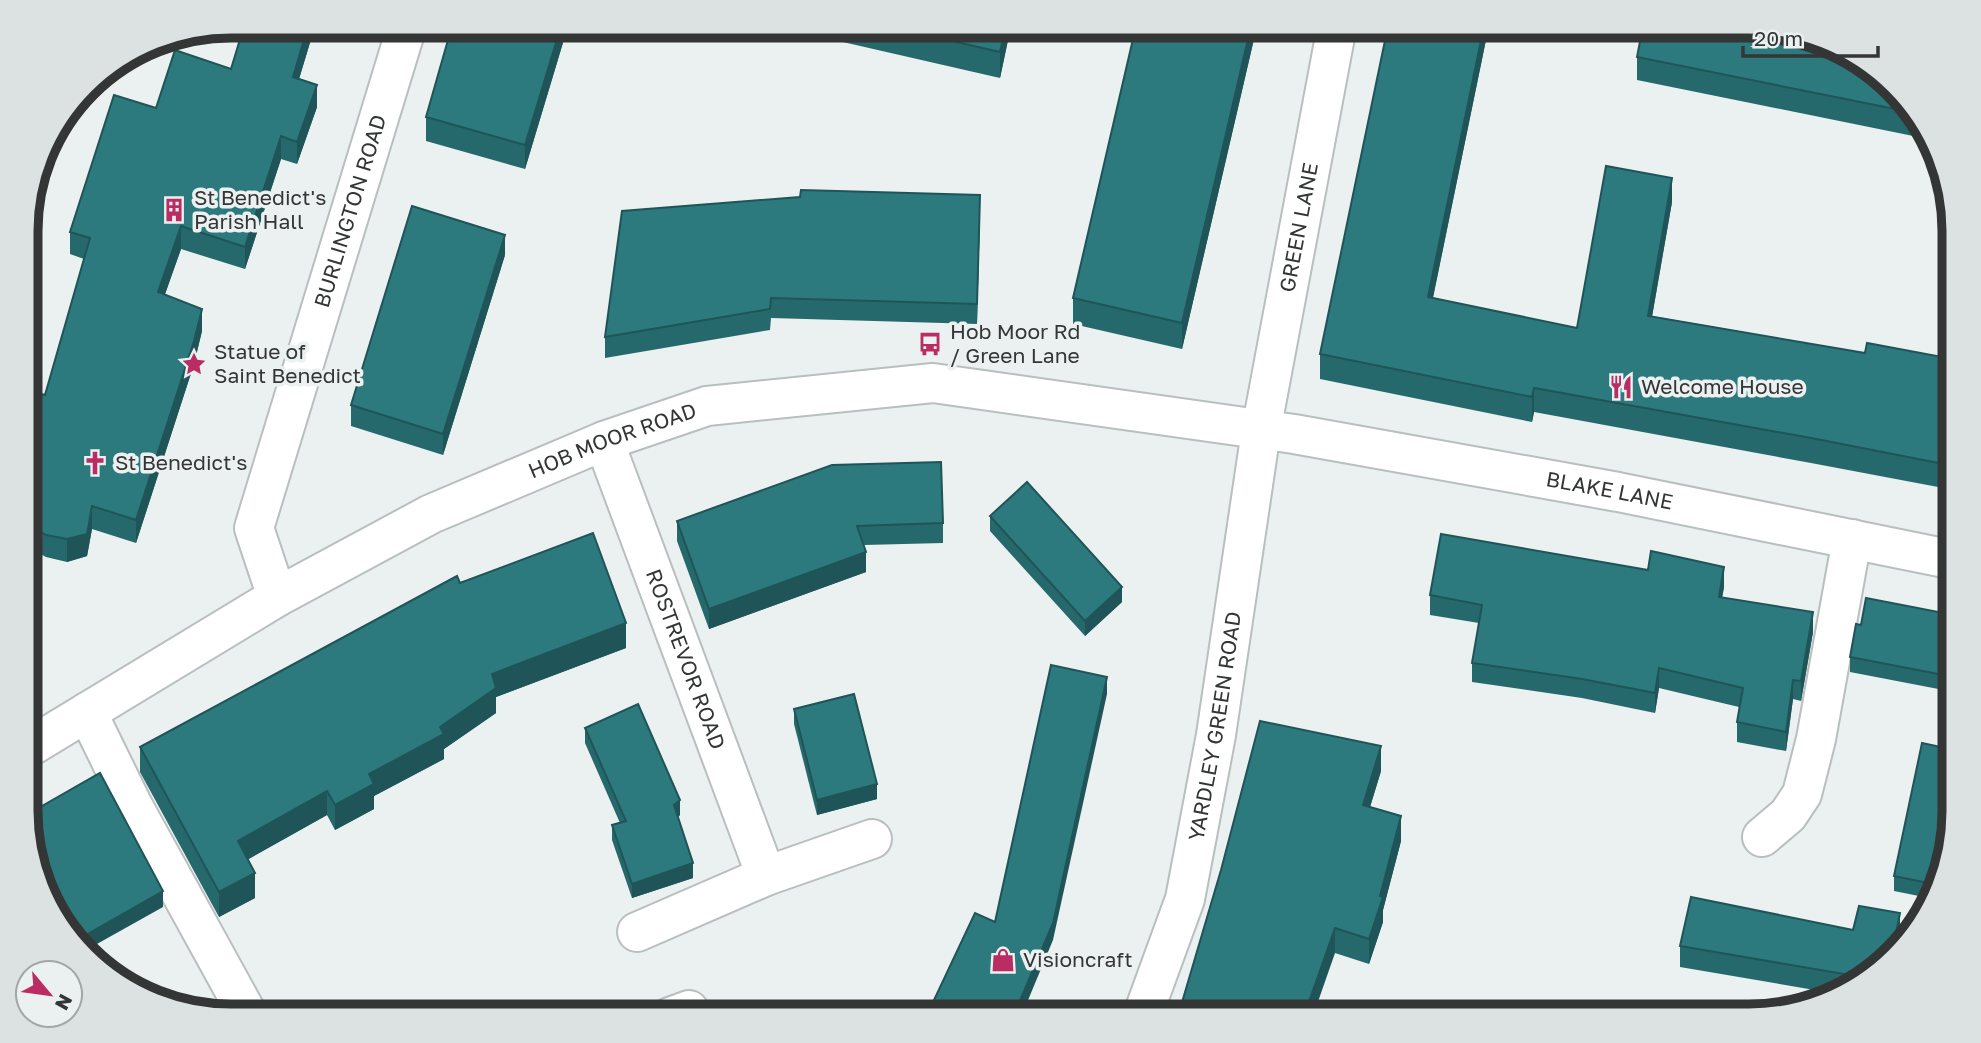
<svg xmlns="http://www.w3.org/2000/svg" width="1981" height="1043" viewBox="0 0 1981 1043" font-family="'Golos Text',sans-serif">
<style>
.lines{fill:none;stroke-linecap:round;stroke-linejoin:round}
.minor-casing{stroke:#b9bebe;stroke-width:42}
.minor{stroke:#fff;stroke-width:38}
.wall{fill:#26696c}
.shaded-wall{fill:#1f5558}
.building{fill:#2c7a7e;stroke:#1f5558;stroke-width:2}
.labels{text-anchor:middle;stroke-width:7;stroke-linejoin:round;paint-order:stroke}
.poi-label{font-size:21px;fill:#343636;stroke:#ebf0f0;text-anchor:start}
.street-label{font-size:21px;fill:#343636;stroke:#ebf0f0}
.rim{fill:none;stroke:#343636;stroke-width:9}
</style>
<rect width="100%" height="100%" fill="#ebf0f0"/>
<g class="lines">
<g class="minor-casing">
<g id="minor">
<path id="s1" d="M604,441L766,876"/>
<path id="s2" d="M277,597L254,528L407,26"/>
<polyline points="87,712 133,806 249,1017"/>
<path id="s3" d="M28,748L277,597L431,514L604,441L707,406L933,383L1294,434L1618,492L1954,560"/>
<polyline points="1762,837 1788,815 1802,794 1816,739 1852,539"/>
<polyline points="637,932 766,876 872,839"/>
<polyline points="670,1017 689,1010 692,1017"/>
<path id="s4" d="M1142,1017L1185,899L1216,735L1261,431L1337,26"/>
</g>
</g>
<use href="#minor" class="minor"/>
</g>
<g class="wall">
<polygon points="244,26 315,26 299,79 317,107 297,164 281,159 245,269 181,249 165,294 202,331 194,364 136,543 92,529 87,556 67,562 46,557 33,550 27,544 27,396 45,395 84,259 70,254 70,232 231,69"/>
<polygon points="568,26 525,169 426,141 426,117"/>
<polygon points="773,26 1011,26 1000,78"/>
<polygon points="1257,26 1182,349 1073,324 1073,298"/>
<polygon points="1388,26 1521,26 1518,42 1487,35 1433,298 1577,328 1672,202 1652,316 1865,353 1953,359 1954,490 1811,463 1534,412 1532,422 1320,379 1320,354"/>
<polygon points="1841,48 1920,117 1928,139 1637,80 1637,57"/>
<polygon points="980,216 977,324 771,318 770,330 605,358 605,337"/>
<polygon points="505,255 443,455 351,426 351,405"/>
<polygon points="990,516 1122,602 1085,636 990,531"/>
<polygon points="677,521 943,523 943,543 864,545 866,572 709,629 677,541"/>
<polygon points="460,583 626,648 496,697 496,713 444,749 444,759 374,796 374,809 335,830 327,815 248,859 255,898 219,917 140,772 140,747"/>
<polygon points="1724,587 1722,597 1813,632 1801,701 1793,699 1786,751 1737,742 1737,722 1739,707 1659,688 1655,713 1582,698 1472,682 1472,663 1479,623 1430,615 1430,595"/>
<polygon points="1954,615 1954,692 1850,672 1850,657 1861,625"/>
<polygon points="794,709 877,799 817,815 794,724"/>
<polygon points="585,728 680,815 678,817 693,878 632,898 612,840 612,825 620,823 585,743"/>
<polygon points="1381,771 1370,807 1401,841 1383,910 1383,922 1369,964 1335,953 1178,1016"/>
<polygon points="1955,812 1934,899 1894,891 1894,876"/>
<polygon points="1853,930 1900,934 1898,942 1863,982 1832,993 1680,967 1680,946"/>
</g>
<g class="shaded-wall">
<polygon points="308,26 315,26 293,99 293,77"/>
<polygon points="561,26 568,26 525,169 525,145"/>
<polygon points="1006,26 1011,26 1000,78 1000,52"/>
<polygon points="1251,26 1257,26 1182,349 1182,323"/>
<polygon points="1484,26 1487,26 1487,35 1428,321 1428,297"/>
<polygon points="1518,26 1521,26 1518,42"/>
<polygon points="317,85 317,107 297,164 297,142"/>
<polygon points="281,136 281,159 245,269 245,247"/>
<polygon points="1672,178 1672,202 1648,340 1648,316"/>
<polygon points="980,195 980,216 977,324 977,304"/>
<polygon points="181,226 181,249 158,314 158,292"/>
<polygon points="505,235 505,255 443,455 443,434"/>
<polygon points="202,309 202,331 194,364 136,543 136,520"/>
<polygon points="1534,388 1534,412 1532,422 1532,397"/>
<polygon points="92,506 92,529 87,556 67,562 67,539"/>
<polygon points="866,552 866,572 709,629 709,609"/>
<polygon points="1724,567 1724,587 1719,616 1719,597"/>
<polygon points="1122,587 1122,602 1085,636 1085,621"/>
<polygon points="1813,612 1813,632 1801,701 1801,681"/>
<polygon points="626,623 626,648 496,697 496,713 444,749 444,759 374,796 374,809 335,830 335,805 369,774 440,727 492,674"/>
<polygon points="1659,668 1659,688 1655,713 1655,693"/>
<polygon points="1107,677 1107,694 1053,940 1021,1017 1013,1017"/>
<polygon points="1793,680 1793,699 1786,751 1786,732"/>
<polygon points="1381,746 1381,771 1363,830 1363,805"/>
<polygon points="877,784 877,799 817,815 817,800"/>
<polygon points="327,791 327,815 238,865 238,841"/>
<polygon points="680,800 680,815 674,820 674,805"/>
<polygon points="1401,816 1401,841 1383,910 1383,922 1369,964 1369,939"/>
<polygon points="693,863 693,878 632,898 632,884"/>
<polygon points="255,873 255,898 219,917 219,892"/>
<polygon points="163,891 163,907 88,949 77,940"/>
<polygon points="1900,913 1900,934 1898,942 1893,948"/>
<polygon points="1335,928 1335,953 1313,1016 1304,1016"/>
</g>
<g class="building">
<polygon points="244,26 308,26 293,77 317,85 297,142 281,136 245,247 181,226 158,292 202,309 194,341 136,520 92,506 87,534 67,539 46,535 33,527 27,522 27,492 29,484 27,484 27,396 29,391 45,395 90,238 70,232 114,95 156,108 175,50 231,69"/>
<polygon points="452,26 561,26 525,145 426,117"/>
<polygon points="887,26 1006,26 1000,52"/>
<polygon points="1136,26 1251,26 1182,323 1073,298"/>
<polygon points="1388,26 1484,26 1428,297 1577,328 1606,166 1672,178 1648,316 1865,353 1867,343 1953,359 1954,466 1811,438 1534,388 1532,397 1320,354"/>
<polygon points="1643,26 1749,26 1841,48 1915,113 1637,57"/>
<polygon points="801,190 980,195 977,304 771,298 770,309 605,337 622,211 800,197"/>
<polygon points="412,206 505,235 443,434 351,405"/>
<polygon points="941,462 943,523 857,526 866,552 709,609 677,521 832,465"/>
<polygon points="1027,482 1122,587 1085,621 990,516"/>
<polygon points="593,533 626,623 492,674 496,688 440,727 444,734 369,774 374,784 335,805 327,791 238,841 255,873 219,892 140,747 457,576 460,583"/>
<polygon points="1441,534 1648,570 1651,551 1724,567 1719,597 1813,612 1801,681 1793,680 1786,732 1737,722 1743,688 1659,668 1655,693 1582,679 1472,663 1482,605 1430,595"/>
<polygon points="1866,598 1954,615 1954,677 1850,657 1856,624 1861,625"/>
<polygon points="1051,665 1107,677 1053,923 1013,1017 926,1017 975,913 995,922"/>
<polygon points="854,694 877,784 817,800 794,709"/>
<polygon points="638,704 680,800 674,805 693,863 632,884 612,825 626,821 585,728"/>
<polygon points="1260,721 1381,746 1363,805 1401,816 1380,896 1383,897 1369,939 1335,928 1304,1016 1178,1016 1221,870"/>
<polygon points="1922,743 1955,750 1955,812 1938,885 1894,876"/>
<polygon points="100,773 163,891 77,940 61,926 28,839 28,814"/>
<polygon points="1691,897 1853,930 1859,906 1900,913 1893,948 1867,978 1680,946"/>
<polygon points="1566,1014 1583,1016 1565,1016"/>
</g>
<defs>
<g id="building-bare" transform="scale(1.89)"><path d="M-4-6H4V6H1V3H-1V6H-4ZM-2.5-4.3h1.7v1.8h-1.7ZM.8-4.3h1.7v1.8H.8ZM-2.5-1h1.7V.8h-1.7ZM.8-1h1.7V.8H.8Z" fill="#ba2d62" stroke="#ebf0f0" stroke-width="2.5" paint-order="stroke"/></g>
<g id="bus-bare" transform="scale(1.89)"><path d="M-5-6H5V4H4V6H2V4H-2V6H-4V4H-5ZM-3.5-4V0h7V-4ZM-3.5 1.2v1.5H-2V1.2ZM2 1.2v1.5H3.5V1.2Z" fill="#ba2d62" stroke="#ebf0f0" stroke-width="2.5" paint-order="stroke"/></g>
<g id="sight-bare" transform="scale(1.89)"><path d="M0-6L1.8-2.2L6-1.7L2.9 1.2L3.7 5.4L0 3.3L-3.7 5.4L-2.9 1.2L-6-1.7L-1.8-2.2Z" fill="#ba2d62" stroke="#ebf0f0" stroke-width="2.5" paint-order="stroke"/></g>
<g id="restaurant-bare" transform="scale(1.89)"><path d="M-5-6h1v4h1v-4h1v4h1v-4h1v5L-1.5 .5V6h-2V.5L-5-1ZM5-6V6H3V1.5H1.5Q1.5-4 5-6Z" fill="#ba2d62" stroke="#ebf0f0" stroke-width="2.5" paint-order="stroke"/></g>
<g id="church-bare" transform="scale(1.89)"><path d="M-1.2-6h2.4v3.5h3.3v2.4h-3.3V6h-2.4V-.1h-3.3v-2.4h3.3Z" fill="#ba2d62" stroke="#ebf0f0" stroke-width="2.5" paint-order="stroke"/></g>
<g id="shop-bare" transform="scale(1.89)"><path d="M-5-2.5h2.3a2.7 3.5 0 0 1 5.4 0H5L5.5 6h-11ZM-1.5-2.5h3a1.5 2.3 0 0 0-3 0Z" fill="#ba2d62" stroke="#ebf0f0" stroke-width="2.5" paint-order="stroke"/></g>
</defs>
<g fill-rule="evenodd">
<use href="#building-bare" x="174" y="210"/>
<use href="#bus-bare" x="930" y="344"/>
<use href="#sight-bare" x="194" y="364"/>
<use href="#restaurant-bare" x="1621" y="387"/>
<use href="#church-bare" x="95" y="463"/>
<use href="#shop-bare" x="1003" y="960"/>
</g>
<g class="labels">
<g class="poi-label">
<text x="194" y="205">St Benedict's<tspan x="194" dy="24">Parish Hall</tspan></text>
<text x="950" y="339">Hob Moor Rd<tspan x="950" dy="24">/ Green Lane</tspan></text>
<text x="214" y="359">Statue of<tspan x="214" dy="24">Saint Benedict</tspan></text>
<text x="1641" y="394">Welcome House</text>
<text x="115" y="470">St Benedict's</text>
<text x="1023" y="967">Visioncraft</text>
</g>
<g class="street-label">
<text dy="7" stroke="none"><textPath href="#s2" startOffset="404">BURLINGTON ROAD</textPath></text>
<text dy="7" stroke="none"><textPath href="#s4" startOffset="807">GREEN LANE</textPath></text>
<text dy="7" stroke="none"><textPath href="#s3" startOffset="662">HOB MOOR ROAD</textPath></text>
<text dy="7" stroke="none"><textPath href="#s3" startOffset="1675">BLAKE LANE</textPath></text>
<text dy="7" stroke="none"><textPath href="#s1" startOffset="233">ROSTREVOR ROAD</textPath></text>
<text dy="7" stroke="none"><textPath href="#s4" startOffset="301">YARDLEY GREEN ROAD</textPath></text>
</g>
</g>
<path d="M0 0H1981V1043H0ZM231 38H1749A193 193 0 0 1 1942 231V811A193 193 0 0 1 1749 1004H231A193 193 0 0 1 38 811V231A193 193 0 0 1 231 38Z" fill="#dce1e1" fill-rule="evenodd"/>
<path class="rim" d="M231 38H1749A193 193 0 0 1 1942 231V811A193 193 0 0 1 1749 1004H231A193 193 0 0 1 38 811V231A193 193 0 0 1 231 38Z"/>
<g transform="translate(49 994) rotate(119)"><circle r="33" fill="#ebf0f0" stroke="#a2a6a6" stroke-width="2"/>
<path d="M0-5L12 26L0 18L-12 26Z" fill="#ba2d62"/>
<text y="-10" font-size="19" font-weight="bold" text-anchor="middle" fill="#343636">N</text>
</g>
<path d="M1743 46v10h135v-10" fill="none" stroke="#343636" stroke-width="3.5"/>
<text x="1754" y="46" font-size="21" fill="#343636" stroke="#ebf0f0" stroke-width="5" paint-order="stroke">20 m</text>
</svg>
